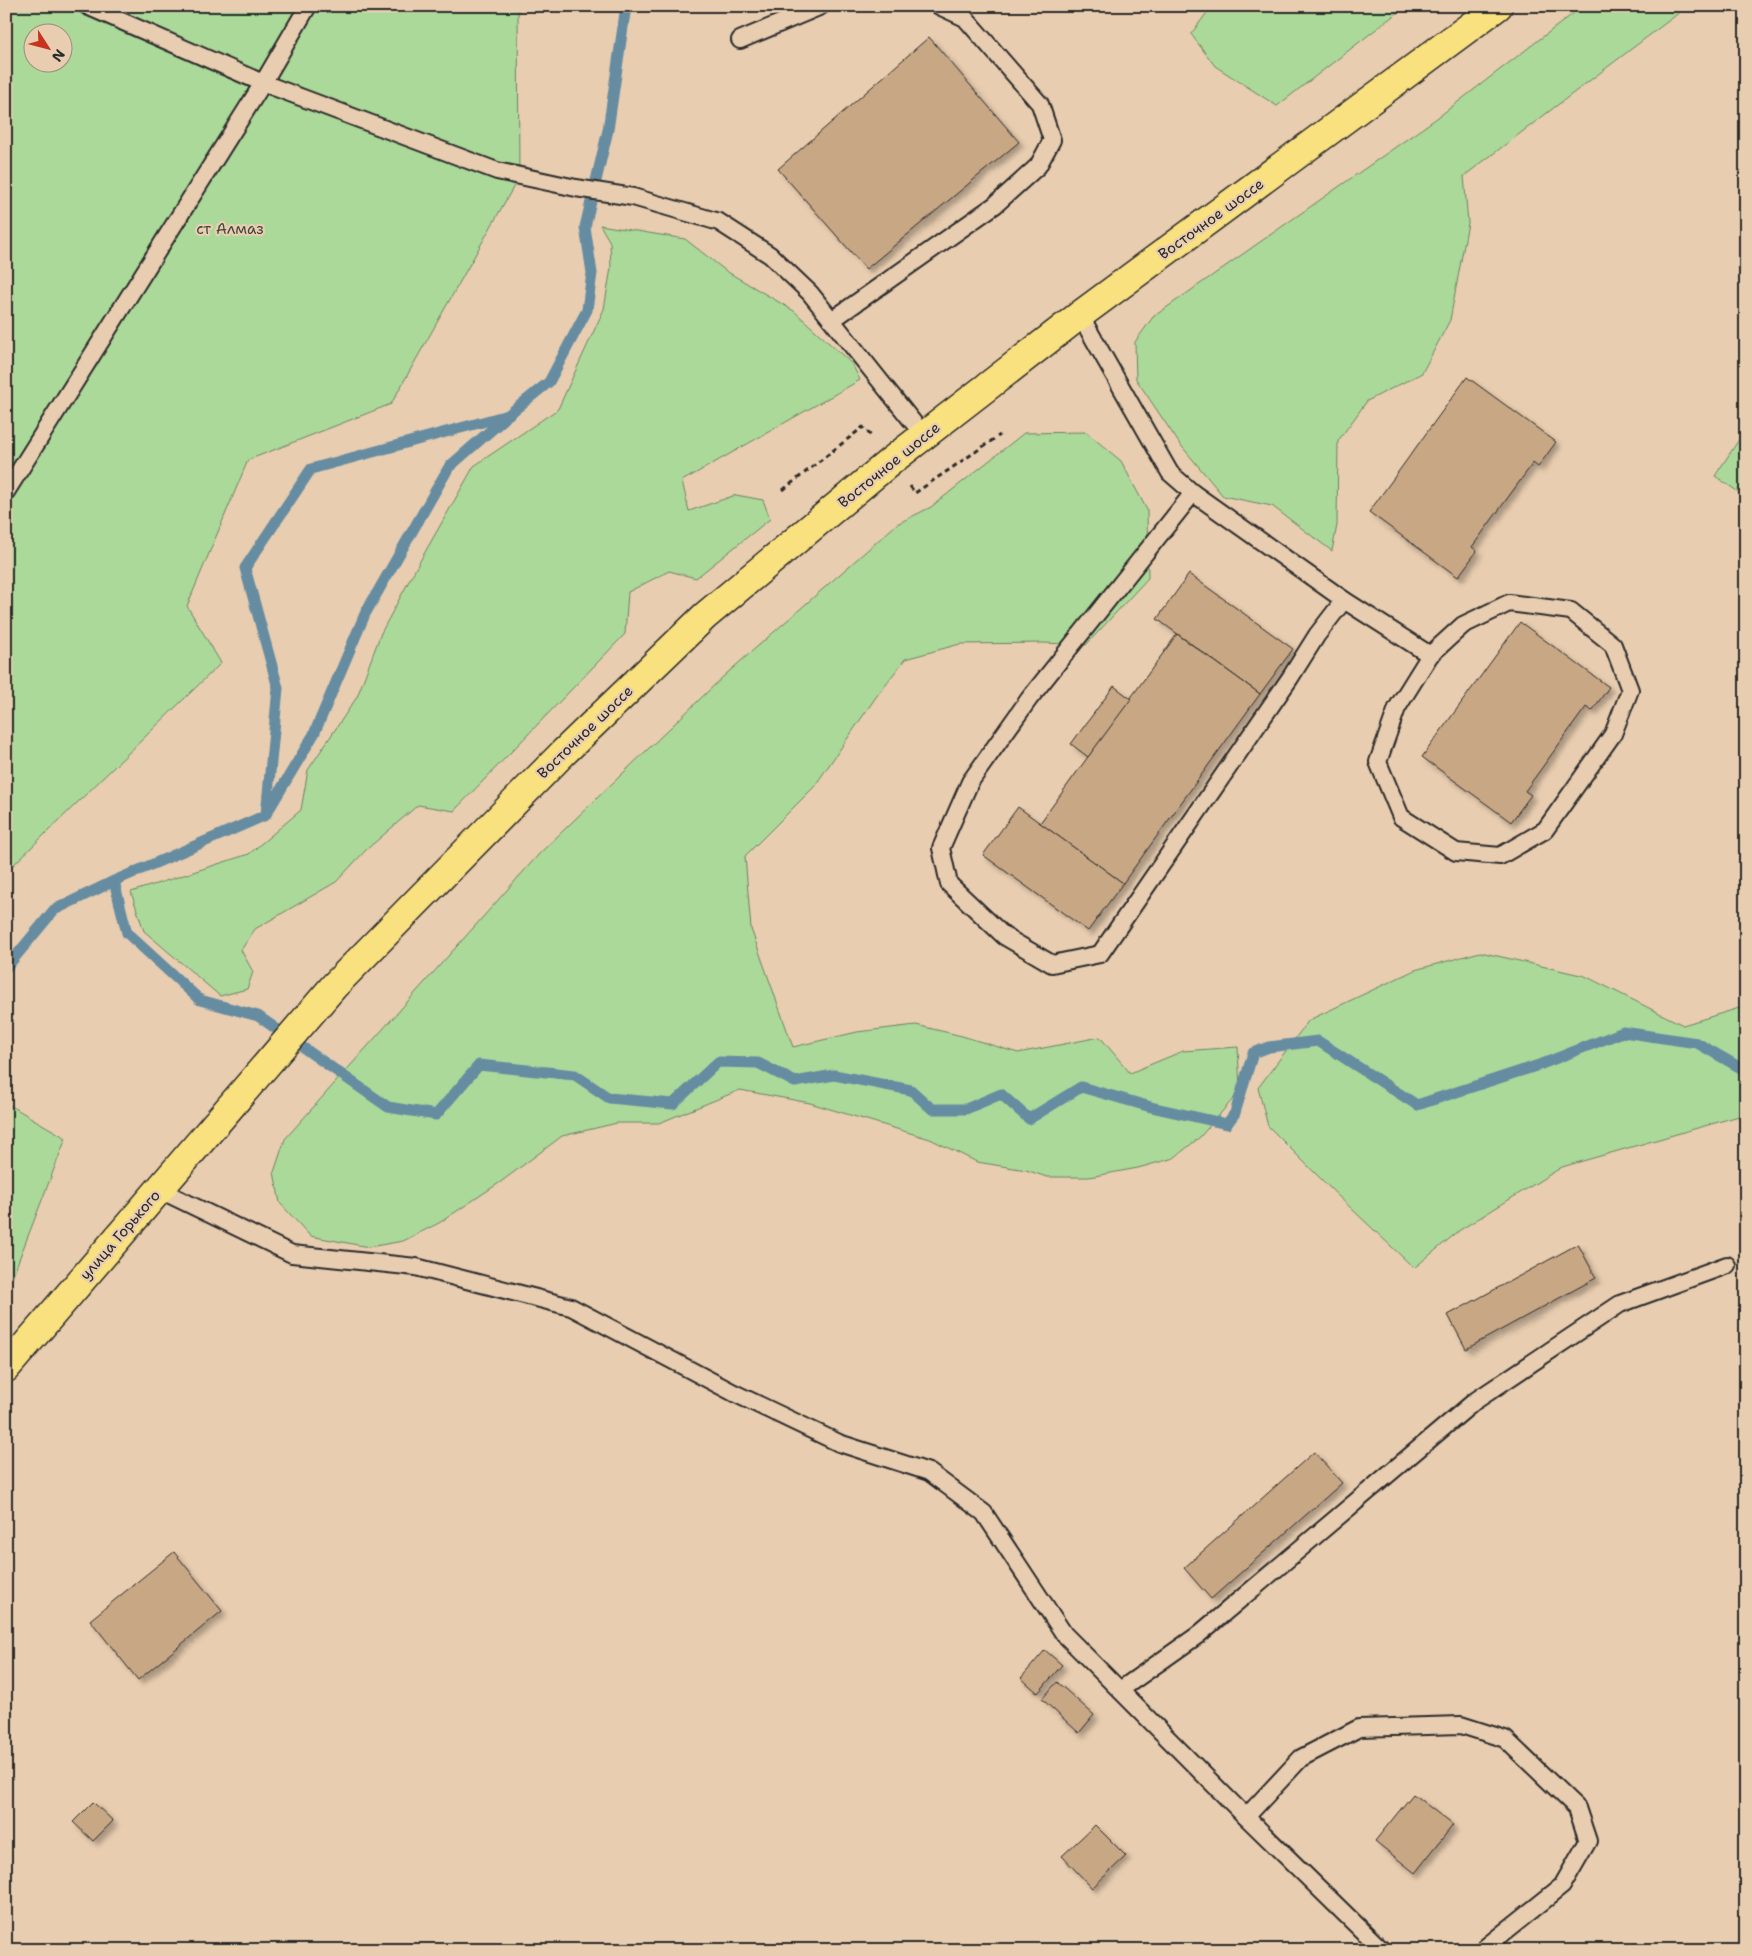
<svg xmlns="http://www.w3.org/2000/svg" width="1752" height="1956" viewBox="0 0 1752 1956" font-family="'Shantell Sans',sans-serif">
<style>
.green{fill:#abd999;stroke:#6b8262;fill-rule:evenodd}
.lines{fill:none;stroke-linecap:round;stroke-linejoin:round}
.stream{stroke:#668ca1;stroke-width:11}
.building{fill:#c8a784;stroke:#2b2b2b;filter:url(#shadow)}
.service-casing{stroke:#2b2b2b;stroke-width:20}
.primary-casing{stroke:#2b2b2b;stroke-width:31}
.path{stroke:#2b2b2b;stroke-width:3;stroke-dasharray:5 4;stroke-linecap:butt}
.service{stroke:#e8cdb0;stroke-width:16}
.primary{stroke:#fae180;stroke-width:28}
.labels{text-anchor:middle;stroke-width:4.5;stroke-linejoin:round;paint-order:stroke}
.street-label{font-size:15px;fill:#2b2b2b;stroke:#e8cdb0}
.park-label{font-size:15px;fill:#3e453c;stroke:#e8cdb0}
</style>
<defs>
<filter id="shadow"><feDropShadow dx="4.5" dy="4.5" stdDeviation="2.5" flood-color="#0004"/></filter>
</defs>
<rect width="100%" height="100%" fill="#e8cdb0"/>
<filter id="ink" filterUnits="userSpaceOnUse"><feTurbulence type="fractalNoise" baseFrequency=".02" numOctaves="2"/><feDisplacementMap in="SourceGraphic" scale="10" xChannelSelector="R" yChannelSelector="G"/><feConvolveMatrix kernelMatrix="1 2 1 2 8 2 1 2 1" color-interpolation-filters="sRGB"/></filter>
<g filter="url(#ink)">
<g class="green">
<path d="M6,6H518L519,177L391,404L248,460L187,606L221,663L6,872ZM32,32H62V62H32Z"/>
<polygon points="1212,6 1406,6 1277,106 1215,66 1191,34"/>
<polygon points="1583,6 1688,6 1464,176 1468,223 1450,320 1422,373 1367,401 1338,441 1337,525 1332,551 1272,506 1223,496 1179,443 1136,379 1135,342 1153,317 1437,118"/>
<polygon points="600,225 685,239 726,271 794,311 852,364 860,380 682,481 689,511 736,495 763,500 770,519 696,578 669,571 628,592 625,634 454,811 418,805 366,850 336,882 255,929 241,950 253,972 247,989 220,996 144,931 131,892 249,854 301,810 308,770 357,697 381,633 416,568 474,466 558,409 604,309 611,268 610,242"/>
<polygon points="1746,429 1746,497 1715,476"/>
<polygon points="1086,432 1121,461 1147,510 1148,578 1086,645 1044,643 960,644 905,659 876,697 814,787 745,856 751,929 793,1047 857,1032 916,1025 962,1036 1018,1053 1100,1037 1130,1073 1183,1051 1238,1047 1240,1091 1200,1137 1174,1158 1138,1168 1089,1177 1047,1177 1026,1170 977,1162 930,1139 810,1103 740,1090 659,1123 617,1123 562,1136 502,1181 439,1223 403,1241 369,1247 310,1236 280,1203 274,1172 285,1139 540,853 725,675 897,524 931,507 1024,433"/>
<polygon points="1480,952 1585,976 1683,1025 1746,1006 1746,1114 1562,1167 1460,1230 1414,1268 1334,1192 1268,1126 1258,1088 1309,1020 1415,970"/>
<polygon points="6,1103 66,1138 6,1293"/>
</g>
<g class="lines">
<g class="stream">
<polyline points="268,811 314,734 365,614 449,467 505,418"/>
<polyline points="114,881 127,933 200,1000 258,1016 388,1107 436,1115 479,1065 575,1075 609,1098 673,1104 718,1062 758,1063 795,1082 834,1075 911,1090 932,1109 966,1109 1001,1094 1029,1119 1081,1087 1151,1107 1227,1124 1235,1113 1253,1053 1269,1047 1318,1041 1417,1105 1542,1064 1623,1032 1697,1043 1746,1071"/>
<polyline points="6,968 54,910 114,881 266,815 278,688 245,568 311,469 508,415 549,382 587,310 592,273 585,227 608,130 626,6"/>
</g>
</g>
<g class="building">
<polygon points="929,37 1019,142 866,269 778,169"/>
<polygon points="1467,377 1556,442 1538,467 1533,463 1472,547 1477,551 1458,577 1369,512"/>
<polygon points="1189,574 1293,649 1260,694 1157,619"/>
<polygon points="1520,622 1609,687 1592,711 1586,707 1525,791 1531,795 1511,822 1422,757"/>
<polygon points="1177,634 1260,694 1123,883 1040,823"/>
<polygon points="1114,686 1131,699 1088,757 1071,744"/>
<polygon points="1018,807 1123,883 1088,931 983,855"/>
<polygon points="1578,1244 1596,1278 1466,1349 1448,1315"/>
<polygon points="1314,1452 1342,1483 1211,1599 1184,1568"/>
<polygon points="174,1552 222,1611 138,1680 90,1620"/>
<polygon points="1045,1650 1062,1665 1038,1693 1021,1678"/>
<polygon points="1057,1682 1094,1715 1079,1733 1042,1699"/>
<polygon points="1413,1794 1453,1825 1415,1873 1375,1841"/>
<polygon points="93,1802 113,1821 93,1841 73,1822"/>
<polygon points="1095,1825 1126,1856 1092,1888 1062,1856"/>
</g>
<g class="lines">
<g class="service-casing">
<g id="service">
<polyline points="87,6 263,83 497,171 576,188 633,197 719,222 770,255 810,293 924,436"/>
<polyline points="740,40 821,6"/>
<polyline points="1080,315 1170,473 1193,493 1344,600 1430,655 1463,625 1509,603 1571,611 1613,645 1630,690 1613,734 1545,830 1500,856 1456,852 1401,817 1378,762 1397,708 1430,655"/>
<polyline points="832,320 995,205 1038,166 1052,140 1040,104 965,18 939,6"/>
<polyline points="6,492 263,83 308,6"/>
<polyline points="1193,493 1029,699 970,782 941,848 949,884 1004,936 1052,964 1100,954 1290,678 1317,635 1344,600"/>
<polyline points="160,1190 292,1254 416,1267 571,1307 734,1393 839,1443 929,1472 984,1513 1064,1634 1246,1817 1382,1950"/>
<polyline points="1120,1690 1198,1635 1475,1401 1620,1304 1727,1265"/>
<polyline points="1246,1817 1301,1758 1359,1728 1461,1725 1505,1739 1577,1808 1588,1841 1562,1886 1482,1950"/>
</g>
</g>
<g class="primary-casing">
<polyline id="primary" points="6,1368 334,986 564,752 705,616 891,461 1080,315 1498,6"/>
</g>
<g class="path">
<polyline points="910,486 915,493 1000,435"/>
<polyline points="783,490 863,427 871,436"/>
</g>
<use href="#service" class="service"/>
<use href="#primary" class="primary"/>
</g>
</g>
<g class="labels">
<g class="street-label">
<text transform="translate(1211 219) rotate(-36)" y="5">Восточное шоссе</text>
<text transform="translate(889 465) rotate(-39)" y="5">Восточное шоссе</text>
<text transform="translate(585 732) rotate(-44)" y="5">Восточное шоссе</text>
<text transform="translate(120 1235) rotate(-49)" y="5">улица Горького</text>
</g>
<g class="park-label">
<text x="230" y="234">ст Алмаз</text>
</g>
</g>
<rect width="1752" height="1956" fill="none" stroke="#e8cdb0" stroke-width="25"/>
<rect x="12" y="12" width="1727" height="1931" fill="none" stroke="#2b2b2b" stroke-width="2" filter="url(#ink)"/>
<g transform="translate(48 48) rotate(126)"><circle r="24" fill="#e8cdb0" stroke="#9c8c7b"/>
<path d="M0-4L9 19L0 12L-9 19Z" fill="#c8321e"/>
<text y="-8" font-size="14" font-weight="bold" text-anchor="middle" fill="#2b2b2b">N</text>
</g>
</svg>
